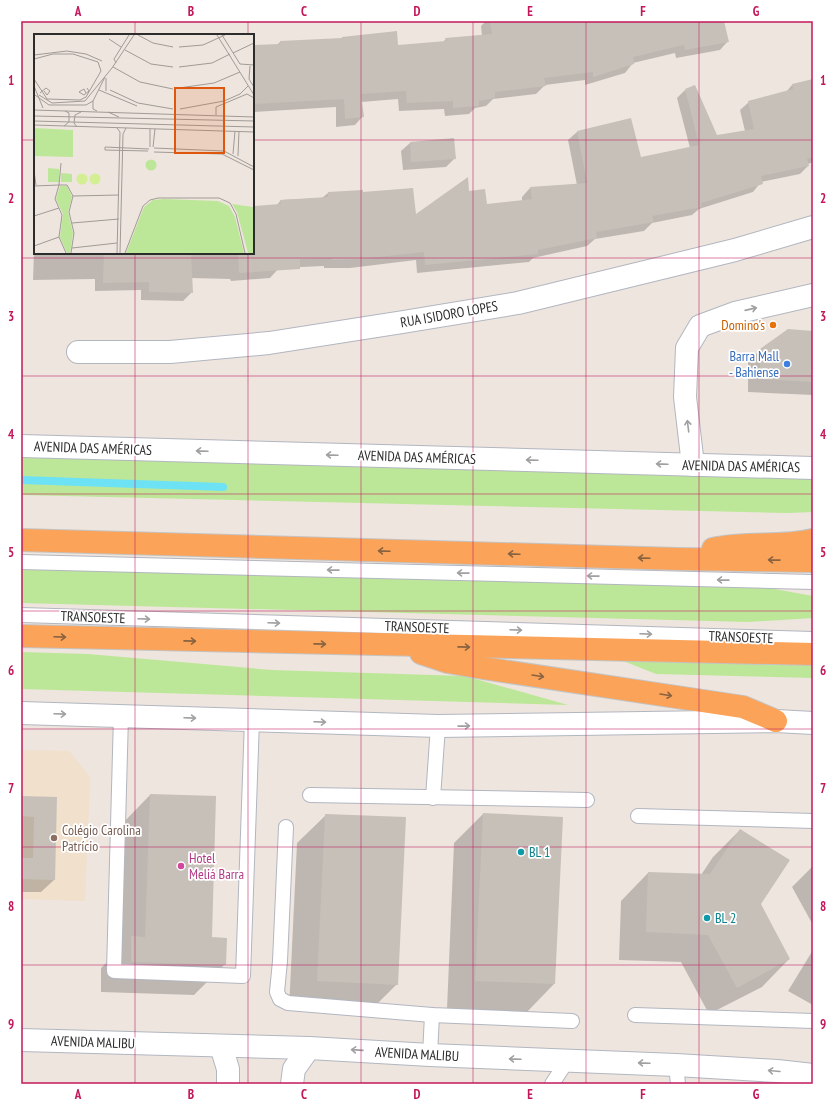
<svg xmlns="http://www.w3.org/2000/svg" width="834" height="1105" viewBox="0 0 834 1105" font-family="'PT Sans Narrow',sans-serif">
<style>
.education{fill:#f0e0cc}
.green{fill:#bde798}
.shadow{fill:#0003}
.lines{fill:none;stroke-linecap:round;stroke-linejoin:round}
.stream{stroke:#6de2f4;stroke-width:8}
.building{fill:#c6c0b9}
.service-casing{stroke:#b2b6c0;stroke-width:16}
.minor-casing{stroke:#b2b6c0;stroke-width:24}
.secondary-casing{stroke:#b2b6c0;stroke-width:24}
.trunk-casing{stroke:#c4c4c4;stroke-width:24}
.service{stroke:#fff;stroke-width:14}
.minor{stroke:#fff;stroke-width:22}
.secondary{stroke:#fff;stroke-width:22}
.trunk{stroke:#fba358;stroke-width:22}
.oneway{stroke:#a0a0a0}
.oneway2{stroke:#896240}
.grid{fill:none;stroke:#c2185b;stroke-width:1;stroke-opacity:0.55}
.food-dot{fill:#e8710a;stroke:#fff;stroke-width:1.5}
.shop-dot{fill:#3f7fe0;stroke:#fff;stroke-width:1.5}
.education-dot{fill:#8d6e63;stroke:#fff;stroke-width:1.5}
.culture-dot{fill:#0f9aa8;stroke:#fff;stroke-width:1.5}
.hotel-dot{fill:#d1479c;stroke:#fff;stroke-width:1.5}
.labels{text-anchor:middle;stroke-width:3.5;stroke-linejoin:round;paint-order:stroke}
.street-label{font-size:14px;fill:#2c2c2c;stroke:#fff}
.food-label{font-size:14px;fill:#c56008;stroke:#fff;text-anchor:end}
.shop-label{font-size:14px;fill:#366cbe;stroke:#fff;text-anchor:end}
.education-label{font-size:14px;fill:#785e54;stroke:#fff;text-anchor:start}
.culture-label{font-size:14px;fill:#0d838f;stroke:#fff;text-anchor:start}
.hotel-label{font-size:14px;fill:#b23c85;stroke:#fff;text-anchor:start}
.inset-road{fill:none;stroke:#a09b97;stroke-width:1}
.view{fill:#df570e;fill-opacity:0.15;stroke:#df570e;stroke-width:2}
.inset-edge{fill:none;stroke:#2c2c2c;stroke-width:2}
.neatline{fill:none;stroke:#c2185b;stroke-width:1.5}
.grid-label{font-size:13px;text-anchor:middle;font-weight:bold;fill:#c2185b}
</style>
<rect width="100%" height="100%" fill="#eee5de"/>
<polygon class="education" points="21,750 69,751 90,777 85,901 21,899"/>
<g class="green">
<polygon points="21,457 813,479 813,512 788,513 21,495"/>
<polygon points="21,567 746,584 813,596 813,618 748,622 21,603"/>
<polygon points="593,649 813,655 813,678 656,674"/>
<polygon points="21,652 88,654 272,670 465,676 568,705 21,689"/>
</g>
<g class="shadow">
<polygon points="486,21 723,21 728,41 720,50 676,58 675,53 633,63 625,73 585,85 585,80 545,85 536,94 493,99 486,106 475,108 469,114 445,116 444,109 399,111 398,99 361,102 363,116 355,125 336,127 336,107 253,112 253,46 277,45 280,42 341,39 342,38 397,46 443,42 446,39 482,36 481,26"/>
<polygon points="813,80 813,162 808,164 808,166 800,174 761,182 753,192 699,209 692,215 652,223 644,231 595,239 587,246 533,258 529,262 417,273 416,260 350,268 324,268 324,266 279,268 270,278 231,281 230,279 191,278 192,292 183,301 141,300 141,290 95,291 95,279 33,280 35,222 35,253 253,253 253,208 276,206 281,200 322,198 328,193 362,193 415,215 468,192 486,205 522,201 522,197 530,188 577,185 568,140 577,132 630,119 640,158 690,148 677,98 685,90 717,136 745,131 740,110 749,102 786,92 792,85"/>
<polygon points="453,139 455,158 446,167 403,170 401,151 410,143"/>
<polygon points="813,332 813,395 748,392 748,362 761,349"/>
<polygon points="150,795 210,938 225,964 194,995 101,992 101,968 115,954 120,826"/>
<polygon points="21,797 56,798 54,880 41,892 21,892"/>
<polygon points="483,814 554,984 526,1013 447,1009 454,843"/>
<polygon points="326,815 397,984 368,1013 289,1009 297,843"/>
<polygon points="740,830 760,904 789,959 762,987 709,1014 681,962 619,960 621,901 648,873 701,875 713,857"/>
<polygon points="813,866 813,925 792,887"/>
<polygon points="813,950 813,1005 788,991"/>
</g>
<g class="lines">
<polyline class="stream" points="21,480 223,487"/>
</g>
<g class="building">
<polygon points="490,21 724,21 729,42 685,50 684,45 633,57 634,64 593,77 593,72 544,78 546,86 495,92 495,98 479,101 479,106 453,108 453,101 407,103 406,91 361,94 364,117 345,119 344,99 253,104 253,45 280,44 280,41 342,38 342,37 397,31 398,45 446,41 445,38 492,34"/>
<polygon points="813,79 813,157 807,159 809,166 761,176 763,184 701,203 702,207 652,216 654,222 596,232 597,238 538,250 538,254 425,265 424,252 360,259 333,260 332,258 300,259 300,269 239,273 238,253 253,253 253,206 281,204 280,200 328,197 328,192 363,190 363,192 413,188 416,214 468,177 469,191 485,189 487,204 532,199 530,187 587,183 577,131 631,118 641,157 699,145 685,89 695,85 717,135 754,129 748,101 793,89 792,84"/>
<polygon points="454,138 456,159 411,162 410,142"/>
<polygon points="104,253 191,253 193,293 149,292 149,282 103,283"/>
<polygon points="788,329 813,331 813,382 760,379 760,349"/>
<polygon points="150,794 216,796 212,937 227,938 226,965 131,962 131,936 145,937"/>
<polygon points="21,796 57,797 55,880 21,879 21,858 33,858 34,817 21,816"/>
<polygon points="483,813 563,817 555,984 475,981"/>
<polygon points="325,814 406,817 398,985 317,981"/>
<polygon points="740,829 790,860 761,904 790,959 737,988 708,935 646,932 648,872 710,874"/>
</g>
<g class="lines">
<g class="service-casing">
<g id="service">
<polyline points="21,562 813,582"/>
<polyline points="21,615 813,639"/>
<polyline points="121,716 114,971 243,976 252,720"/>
<polyline points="310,795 587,800"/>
<polyline points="433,798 438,726"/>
<polyline points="638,816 813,821"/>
<polyline points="286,827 280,961 277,992 280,999 288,1003 432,1015 572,1021"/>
<polyline points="635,1015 813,1021"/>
<polyline points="430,1055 432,1015"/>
<polyline points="676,1065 678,1084"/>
<polyline points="552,1084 567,1061"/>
</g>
</g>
<g class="minor-casing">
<g id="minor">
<polyline points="78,352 170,352 269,343 403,322 518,303 735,250 813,227"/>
<polyline points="693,465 685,397 687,348 700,326 735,313 813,295"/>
<polyline points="21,1040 309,1048 430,1055 676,1065 777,1071 813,1075"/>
<polyline points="221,1046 228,1069 228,1084"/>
<polyline points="292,1084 294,1069 309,1048"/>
</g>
</g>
<g class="secondary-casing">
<g id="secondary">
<polyline points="21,446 813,468"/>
<polyline points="21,713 438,726 776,721 813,723"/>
</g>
</g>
<g class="trunk-casing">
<g id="trunk">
<polyline points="21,540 678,559 813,561"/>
<path d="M713,549C746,541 780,548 813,540"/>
<polyline points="21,636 813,654"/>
<polyline points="421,653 448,662 483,668 743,707 776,721"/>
</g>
</g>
<use href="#service" class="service"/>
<use href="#minor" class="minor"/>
<use href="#secondary" class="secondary"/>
<use href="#trunk" class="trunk"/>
</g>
<defs><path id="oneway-shaft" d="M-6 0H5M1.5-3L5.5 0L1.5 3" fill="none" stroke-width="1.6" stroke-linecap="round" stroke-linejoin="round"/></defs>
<g class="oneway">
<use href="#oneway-shaft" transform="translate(751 309) rotate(-13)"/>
<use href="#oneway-shaft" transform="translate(688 426) rotate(-97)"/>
<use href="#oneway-shaft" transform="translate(202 451) rotate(-178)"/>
<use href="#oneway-shaft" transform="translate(332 455) rotate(-178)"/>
<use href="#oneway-shaft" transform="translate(532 460) rotate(-178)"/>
<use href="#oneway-shaft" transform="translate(662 464) rotate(-178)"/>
<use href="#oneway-shaft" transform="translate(333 570) rotate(-179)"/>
<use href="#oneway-shaft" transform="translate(463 573) rotate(-179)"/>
<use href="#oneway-shaft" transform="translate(593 576) rotate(-179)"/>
<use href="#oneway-shaft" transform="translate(723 580) rotate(-179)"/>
<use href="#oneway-shaft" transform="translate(144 619) rotate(2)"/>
<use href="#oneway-shaft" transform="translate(274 623) rotate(2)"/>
<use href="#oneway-shaft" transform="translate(516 630) rotate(2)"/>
<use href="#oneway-shaft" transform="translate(646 634) rotate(2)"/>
<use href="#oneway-shaft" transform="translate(60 714) rotate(2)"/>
<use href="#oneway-shaft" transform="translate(190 718) rotate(2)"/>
<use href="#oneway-shaft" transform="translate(320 722) rotate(2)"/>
<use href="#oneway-shaft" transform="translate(464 726) rotate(-1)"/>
<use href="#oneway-shaft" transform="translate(357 1050) rotate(-176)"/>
<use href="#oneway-shaft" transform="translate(515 1059) rotate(-178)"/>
<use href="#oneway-shaft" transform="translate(644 1063) rotate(-178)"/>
<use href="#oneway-shaft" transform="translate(774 1071) rotate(-175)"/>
</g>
<g class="oneway2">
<use href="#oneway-shaft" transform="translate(384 551) rotate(-178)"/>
<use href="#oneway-shaft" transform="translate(514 554) rotate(-178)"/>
<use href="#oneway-shaft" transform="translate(644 558) rotate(-178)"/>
<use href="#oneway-shaft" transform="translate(774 560) rotate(-179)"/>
<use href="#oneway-shaft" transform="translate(60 637) rotate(2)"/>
<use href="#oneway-shaft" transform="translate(190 641) rotate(1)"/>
<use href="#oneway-shaft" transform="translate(320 644) rotate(1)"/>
<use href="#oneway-shaft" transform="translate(464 647) rotate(1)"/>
<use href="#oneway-shaft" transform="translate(538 676) rotate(9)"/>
<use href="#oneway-shaft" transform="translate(666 695) rotate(9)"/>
</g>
<path class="grid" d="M135,21V35M248,21V35M361,21V1084M473,21V1084M586,21V1084M699,21V1084M21,140H35M253,140H813M135,253V1084M248,253V1084M21,258H813M21,376H813M21,494H813M21,611H813M21,729H813M21,847H813M21,965H813"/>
<circle class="food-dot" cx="773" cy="325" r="4"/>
<circle class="shop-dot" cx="787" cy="364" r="4"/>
<circle class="education-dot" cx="54" cy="838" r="4"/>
<g class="culture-dot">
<circle cx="521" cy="852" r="4"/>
<circle cx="707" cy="918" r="4"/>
</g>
<circle class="hotel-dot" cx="181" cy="866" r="4"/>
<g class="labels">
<g class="street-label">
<text transform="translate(449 314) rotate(-10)" y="5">RUA ISIDORO LOPES</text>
<text transform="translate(93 448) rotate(2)" y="5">AVENIDA DAS AMÉRICAS</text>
<text transform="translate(417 457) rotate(2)" y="5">AVENIDA DAS AMÉRICAS</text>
<text transform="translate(741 466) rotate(1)" y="5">AVENIDA DAS AMÉRICAS</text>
<text transform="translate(93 617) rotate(2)" y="5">TRANSOESTE</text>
<text transform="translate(417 627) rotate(2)" y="5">TRANSOESTE</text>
<text transform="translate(741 637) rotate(2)" y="5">TRANSOESTE</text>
<text transform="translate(93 1042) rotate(2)" y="5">AVENIDA MALIBU</text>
<text transform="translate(417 1054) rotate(3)" y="5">AVENIDA MALIBU</text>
</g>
<g class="food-label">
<text x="765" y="330">Domino's</text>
</g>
<g class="shop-label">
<text x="779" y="361">Barra Mall<tspan x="779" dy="16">- Bahiense</tspan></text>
</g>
<g class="education-label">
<text x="62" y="835">Colégio Carolina<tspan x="62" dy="16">Patrício</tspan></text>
</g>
<g class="culture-label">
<text x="529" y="857">BL 1</text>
<text x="715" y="923">BL 2</text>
</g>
<g class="hotel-label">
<text x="189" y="863">Hotel<tspan x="189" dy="16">Meliá Barra</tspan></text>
</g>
</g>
<g transform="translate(34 34)">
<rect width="220" height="220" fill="#eee5de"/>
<path d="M0,94L39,96V123L0,122ZM111.5 131a5.5 5.5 0 1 1 11 0a5.5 5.5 0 1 1-11 0ZM14,134L25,135V148H14ZM27,139L38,140V148H27ZM26,152H33L38,163L34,178L39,199L36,219H33L26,203L29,180L22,165ZM130,165L184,167L195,172L201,183L210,219H92L110,173L119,166ZM198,170L219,173V219H214L203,178Z" fill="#bde798"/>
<path d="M55.5 145a5.5 5.5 0 1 1 11 0a5.5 5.5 0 1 1-11 0ZM42.5 145a5.5 5.5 0 1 1 11 0a5.5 5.5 0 1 1-11 0Z" fill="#d4ee93"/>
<path class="inset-road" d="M104,1L119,9L139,13M183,1L220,61M188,1L206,30L220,31M75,5L87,13M145,13L169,11L191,1M91,16L117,30L139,33M199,19L220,9M0,21L33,17L52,20L68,27M0,25L19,20H39L64,28L67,37L52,63L46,66L13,65L0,45M82,29L80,25L95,1M216,32L215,45L220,53M79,33L106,48L139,55M145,33L178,29L196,20M0,52L9,74M145,54L180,49L206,38M65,56L103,72M76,56L104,69L139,75M72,57V44M6,59L12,54L16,57L13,61L10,57M52,59L50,55L45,58L50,61L55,57L53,54M1,61L15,71H52L59,67L71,43M5,61L18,69L51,67L78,34L100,1M59,67V75L63,77M146,75L190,67L206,60L214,52M0,76L220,83M74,78L85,83M182,81V73L213,60L220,64M0,82L220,87M0,87L220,93M0,91L220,98M30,92L35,88V79L31,77M43,93L40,89L41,81L47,78M116,95V113M119,113L121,95M120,114L190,117L220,133M114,117L71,116V113L115,115M120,118L188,120L220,136M199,120L201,97M204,122L205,97M0,137L2,151M0,152L25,151L27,129M39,162L85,161M0,182L25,174M38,189L85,185M0,212L25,203M38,214L83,209M32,219L25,203L28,181L21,165L25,151H33L39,162L35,178L40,199L37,219M83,219L86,98L83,94M86,219L89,100L92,94M91,219L109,172L116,166L124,164H185L196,169L202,180L211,219"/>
<path class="view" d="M141,54H190V119H141Z"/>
<rect width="220" height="220" class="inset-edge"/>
</g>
<rect width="834" height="1105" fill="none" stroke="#ffffff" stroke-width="44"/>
<rect x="22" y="22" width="790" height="1061" class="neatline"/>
<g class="grid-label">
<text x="78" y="16">A</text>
<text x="191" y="16">B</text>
<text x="304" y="16">C</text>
<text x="417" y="16">D</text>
<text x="530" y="16">E</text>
<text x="643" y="16">F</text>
<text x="756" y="16">G</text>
<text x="11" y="85">1</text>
<text x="823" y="85">1</text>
<text x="11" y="203">2</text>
<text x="823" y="203">2</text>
<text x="11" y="321">3</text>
<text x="823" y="321">3</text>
<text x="11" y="439">4</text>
<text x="823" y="439">4</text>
<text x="11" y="557">5</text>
<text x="823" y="557">5</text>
<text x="11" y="675">6</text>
<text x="823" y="675">6</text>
<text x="11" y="793">7</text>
<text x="823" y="793">7</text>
<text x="11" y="911">8</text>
<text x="823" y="911">8</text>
<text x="11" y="1029">9</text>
<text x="823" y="1029">9</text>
<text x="78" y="1099">A</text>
<text x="191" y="1099">B</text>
<text x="304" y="1099">C</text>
<text x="417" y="1099">D</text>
<text x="530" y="1099">E</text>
<text x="643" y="1099">F</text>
<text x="756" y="1099">G</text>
</g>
</svg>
